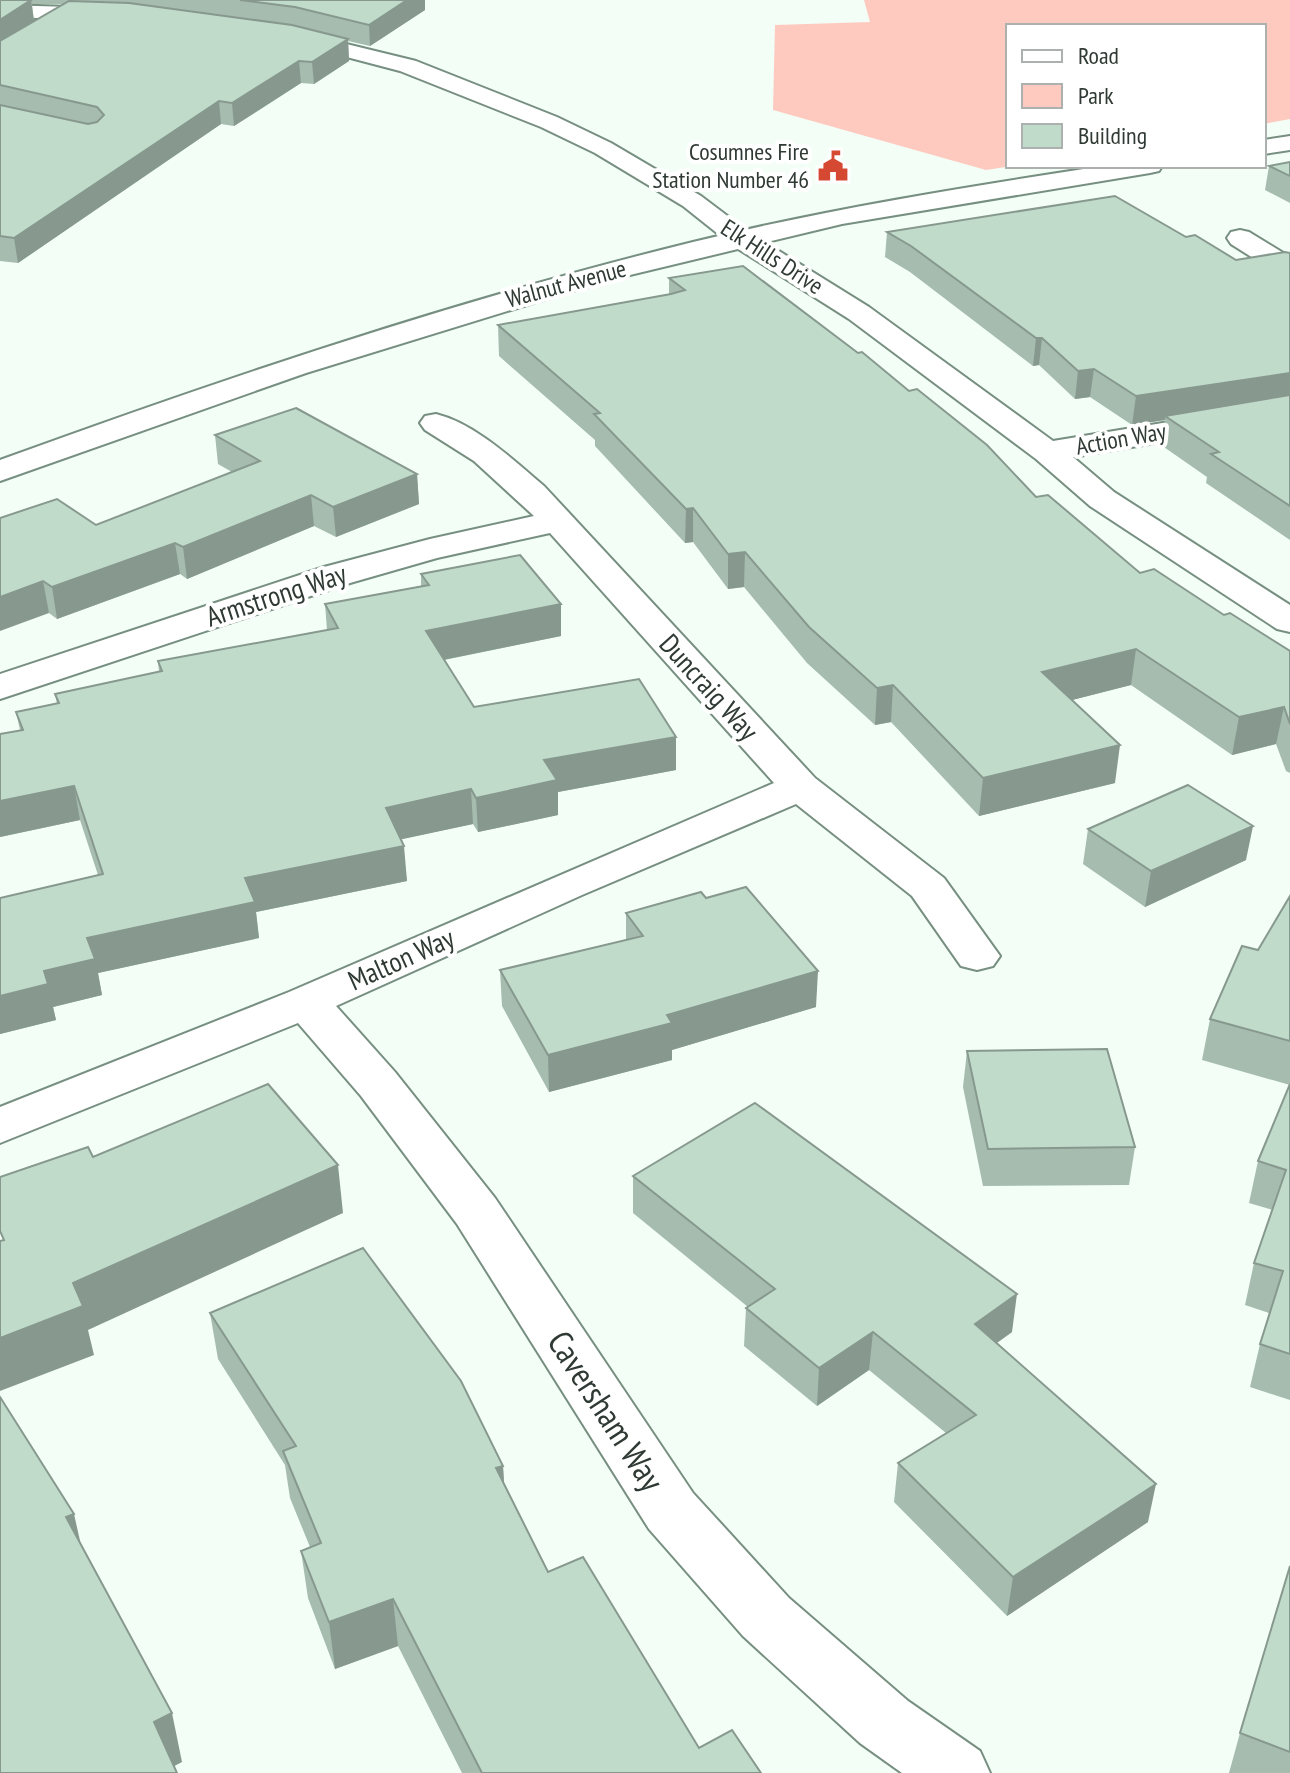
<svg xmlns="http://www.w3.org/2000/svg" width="1290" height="1773" viewBox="0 0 1290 1773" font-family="'PT Sans Narrow',sans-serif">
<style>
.green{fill:#fecabf}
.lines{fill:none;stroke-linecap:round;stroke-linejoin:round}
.street-casing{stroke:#778f80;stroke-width:4}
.secondary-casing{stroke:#778f80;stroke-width:4}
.street{fill:#fff;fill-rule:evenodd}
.secondary{fill:#fff;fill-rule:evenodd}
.wall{fill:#a6bcaf;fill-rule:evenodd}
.shaded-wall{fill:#87998e}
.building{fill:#c1dbcb;stroke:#87998e;stroke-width:2}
.labels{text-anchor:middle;stroke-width:8;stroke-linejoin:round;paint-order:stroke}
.far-poi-label{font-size:24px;fill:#303a34;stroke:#fff;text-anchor:end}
.far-street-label{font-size:24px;fill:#303a34;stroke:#fff}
.street-label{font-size:28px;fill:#303a34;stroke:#fff}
.near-street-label{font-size:34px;fill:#303a34;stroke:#fff}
</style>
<rect width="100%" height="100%" fill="#f3fef7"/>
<polygon class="green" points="864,0 1290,0 1290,119 1264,124 1264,26 1008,26 1008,166 1012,166 986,170 773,110 775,25 870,22"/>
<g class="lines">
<g class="street-casing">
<g id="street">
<polygon points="0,5 110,8 120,14 110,20 0,17"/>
<polygon points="289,30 416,61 557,117 611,143 701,196 750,233 869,307 1053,441 1290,402 1290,420 1073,457 1114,492 1290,605 1290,632 1277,629 1090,506 1036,459 849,319 732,245 683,206 595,153 541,127 400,71 282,40 279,36"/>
<polygon points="1240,230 1249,232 1290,257 1290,277 1280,275 1231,244 1227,238 1231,232"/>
<path d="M436,414C476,424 513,460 544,486L815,778L944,878L1000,956L993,966L977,970L961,966L912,896L796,804L582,895L336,1006L395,1072L495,1198L693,1493L789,1598L908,1701L980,1751L990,1773H902L860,1743L743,1636L649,1529L457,1224L361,1096L298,1023L0,1143V1107L289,992L774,783L550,533L437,558L350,583L0,699V674L324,567L430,539L534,516L474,461L425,430L420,423L425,416Z"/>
</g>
</g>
<g class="secondary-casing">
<g id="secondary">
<polygon points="1290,136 1290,150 1264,154 1264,140"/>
<path d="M1103,166H1162L1159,171L1150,173L842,224L605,281L306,373L0,481V460C228,377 457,300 693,242C828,209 965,187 1103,166Z"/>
</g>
</g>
<use href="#street" class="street"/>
<use href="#secondary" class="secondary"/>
</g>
<g class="wall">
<path d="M0,0H425V10L370,46L348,41L349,61L314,84L301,83L234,126L221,124L18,263L0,261ZM32,4H63L34,21Z"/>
<polygon points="1290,162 1290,203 1265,190 1269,166"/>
<polygon points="887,232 1186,237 1236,260 1290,253 1290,540 1206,483 1207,477 1161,445 1165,420 1132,425 1090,397 1075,399 1039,365 1033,366 910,272 885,257"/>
<polygon points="669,278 1036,497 1140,573 1224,615 1290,651 1290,773 1286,771 1276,744 1232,755 1131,685 1072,700 1115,783 979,816 891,722 875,725 807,663 744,587 728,589 693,542 685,543 595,446 595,440 499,356 498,325 669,295"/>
<polygon points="215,435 417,474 419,504 336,537 314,526 187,579 180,574 57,619 49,613 0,518 96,525 232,472 218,464"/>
<polygon points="421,574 561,604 561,636 444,660 474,707 676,770 558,792 558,815 478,832 473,824 401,839 407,881 256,912 259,938 98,973 102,995 53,1007 56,1020 0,1034 98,875 80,820 0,837 0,734 20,730 16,712 57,704 55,694 159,672 158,661 327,630 325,604 421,586"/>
<polygon points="1088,829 1246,860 1145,907 1083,864"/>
<polygon points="1290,896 1290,1400 1250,1387 1260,1344 1269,1313 1245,1305 1254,1263 1273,1210 1249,1203 1258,1161 1290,1085 1202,1060 1210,1019 1258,950"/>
<polygon points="706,898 816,1007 672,1050 672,1060 549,1092 502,1006 500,970 626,940 626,913"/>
<polygon points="967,1051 1135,1147 1129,1185 983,1186 963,1087"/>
<polygon points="633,1176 1012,1332 997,1343 1148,1522 1007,1616 894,1502 898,1463 946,1433 869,1370 817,1406 744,1346 746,1308 748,1307 633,1213"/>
<polygon points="210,1313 503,1466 504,1486 548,1572 699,1748 761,1773 462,1773 398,1646 335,1669 308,1598 301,1551 310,1547 290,1498 285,1465 218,1359"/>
<polygon points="1290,1566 1290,1773 1229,1773 1240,1733"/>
</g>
<g class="shaded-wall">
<polygon points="31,0 34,21 0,43 0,20"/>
<polygon points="407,0 425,0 425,10 370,46 369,25"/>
<polygon points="348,39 349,61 314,84 312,62"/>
<polygon points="299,61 301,83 234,126 232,103"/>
<polygon points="219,101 221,124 18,263 14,238"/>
<polygon points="1036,338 1042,338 1039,365 1033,366"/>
<polygon points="1094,369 1090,397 1075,399 1078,371"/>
<polygon points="1290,373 1290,400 1165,416 1165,420 1132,425 1136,396"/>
<polygon points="417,474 419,504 336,537 333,507"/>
<polygon points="311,495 314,526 187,579 183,547"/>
<polygon points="693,508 693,542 685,543 686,509"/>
<polygon points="175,543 180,574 57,619 52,587"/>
<polygon points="745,552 744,587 728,589 728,554"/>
<polygon points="43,581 49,613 0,631 0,597"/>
<polygon points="561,604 561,636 428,663 426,631"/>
<polygon points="1136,649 1131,685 1037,709 1042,672"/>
<polygon points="893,685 891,722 875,725 877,688"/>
<polygon points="1284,707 1276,744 1232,755 1239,717"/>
<polygon points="676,737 676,770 558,792 558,815 478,832 476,798 544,760"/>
<polygon points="1120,745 1115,783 979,816 983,778"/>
<polygon points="74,786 80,820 0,837 0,801"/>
<polygon points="471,789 473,824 389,842 386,808"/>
<polygon points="1253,826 1246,860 1145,907 1151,871"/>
<polygon points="404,846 407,881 256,912 259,938 98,973 102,995 53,1007 56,1020 0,1034 0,996 44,971 87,938 245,878"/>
<polygon points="818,971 816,1007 672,1050 672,1060 549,1092 548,1055 667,1015"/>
<polygon points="338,1165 343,1213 88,1330 94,1355 0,1391 0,1338 73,1283"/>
<polygon points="1017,1294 1012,1332 970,1362 975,1324"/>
<polygon points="873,1332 869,1370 817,1406 819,1368"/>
<polygon points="503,1466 506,1513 496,1468"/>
<polygon points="1156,1484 1148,1522 1007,1616 1013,1577"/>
<polygon points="74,1514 85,1563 66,1517"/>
<polygon points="393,1599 398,1646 335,1669 329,1622"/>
<polygon points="172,1713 182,1762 165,1771 154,1722"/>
</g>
<g class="building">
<polygon points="0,0 31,0 0,20"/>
<polygon points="240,0 407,0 369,25 295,7"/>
<polygon points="69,1 129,3 292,25 348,39 312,62 299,61 232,103 219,101 14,238 0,236 0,105 88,124 97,122 104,115 97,107 0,85 0,41"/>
<polygon points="1290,162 1290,176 1269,166"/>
<polygon points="1115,196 1186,237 1195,235 1236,260 1285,252 1290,253 1290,373 1136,396 1094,369 1078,371 1042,338 1036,338 911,246 887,232"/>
<polygon points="743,266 858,353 862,352 909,391 917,389 987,445 1036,497 1048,495 1140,573 1154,569 1224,615 1230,613 1290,651 1290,724 1284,707 1239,717 1136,649 1042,672 1120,745 983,778 893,685 877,688 809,627 745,552 728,554 693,508 686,509 594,414 600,413 498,325 671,294 685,290 669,278"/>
<polygon points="1290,395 1290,506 1211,454 1219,452 1165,416"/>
<polygon points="296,408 417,474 333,507 311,495 183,547 175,543 52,587 43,581 0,597 0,518 57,499 96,525 260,461 215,435"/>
<polygon points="520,555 561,604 426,631 474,707 639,679 676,737 544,760 557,780 476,798 471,789 386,808 404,846 245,878 255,902 87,938 95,959 44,971 48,984 0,996 0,898 103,874 74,786 0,801 0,734 23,730 16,712 59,703 55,694 162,671 158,661 338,628 325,604 429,585 421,574"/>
<polygon points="1188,785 1253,826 1151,871 1088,829"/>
<polygon points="746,887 818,971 667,1015 672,1023 548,1055 500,970 643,936 626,913 701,892 706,898"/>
<polygon points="1290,896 1290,1041 1210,1019 1242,946 1258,950"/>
<polygon points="1107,1049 1135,1147 988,1149 967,1051"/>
<polygon points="268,1084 338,1165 73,1283 83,1306 0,1338 0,1241 4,1240 0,1231 0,1177 88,1147 93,1157"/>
<polygon points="1290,1084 1290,1354 1260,1344 1283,1271 1254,1263 1286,1170 1258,1161"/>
<polygon points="755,1103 1017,1294 975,1324 1156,1484 1013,1577 898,1463 976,1415 873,1332 819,1368 746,1308 775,1289 633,1176"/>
<polygon points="363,1248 461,1381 503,1466 496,1468 548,1572 583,1557 699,1748 732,1730 761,1773 482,1773 393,1599 329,1622 301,1551 321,1543 283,1451 296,1446 210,1313"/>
<polygon points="0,1397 74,1514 66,1517 172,1713 154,1722 177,1773 0,1773"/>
<polygon points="1290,1566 1290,1752 1240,1733"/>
</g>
<defs>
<g id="civic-bare" transform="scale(2.4)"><path d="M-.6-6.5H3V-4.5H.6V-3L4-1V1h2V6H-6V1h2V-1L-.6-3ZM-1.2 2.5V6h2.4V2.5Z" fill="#d54933" stroke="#fff" stroke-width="2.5" paint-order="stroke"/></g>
</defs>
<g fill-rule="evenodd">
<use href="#civic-bare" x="833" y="166"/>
</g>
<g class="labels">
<g class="far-poi-label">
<text x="809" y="160">Cosumnes Fire<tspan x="809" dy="28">Station Number 46</tspan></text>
</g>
<g class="far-street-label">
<text transform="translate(772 257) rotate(33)" y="8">Elk Hills Drive</text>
<text transform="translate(566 284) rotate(-15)" y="8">Walnut Avenue</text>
<text transform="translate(1121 439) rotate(-10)" y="8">Action Way</text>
</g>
<g class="street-label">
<text transform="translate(276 595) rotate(-18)" y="10">Armstrong Way</text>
<text transform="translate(709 687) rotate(48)" y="10">Duncraig Way</text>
<text transform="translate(401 959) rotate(-24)" y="10">Malton Way</text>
</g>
<g class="near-street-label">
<text transform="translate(606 1411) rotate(57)" y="12">Caversham Way</text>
</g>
</g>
<rect x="1006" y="24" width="260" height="144" fill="#ffffff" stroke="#acb0ae" stroke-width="2"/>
<rect x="1022" y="50" width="40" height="12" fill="#ffffff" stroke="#acb0ae" stroke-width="2"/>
<text x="1078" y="64" font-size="24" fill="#303a34">Road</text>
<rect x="1022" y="84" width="40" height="24" fill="#fecabf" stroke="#acb0ae" stroke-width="2"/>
<text x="1078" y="104" font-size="24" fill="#303a34">Park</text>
<rect x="1022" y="124" width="40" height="24" fill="#c1dbcb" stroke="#acb0ae" stroke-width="2"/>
<text x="1078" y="144" font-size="24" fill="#303a34">Building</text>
</svg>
